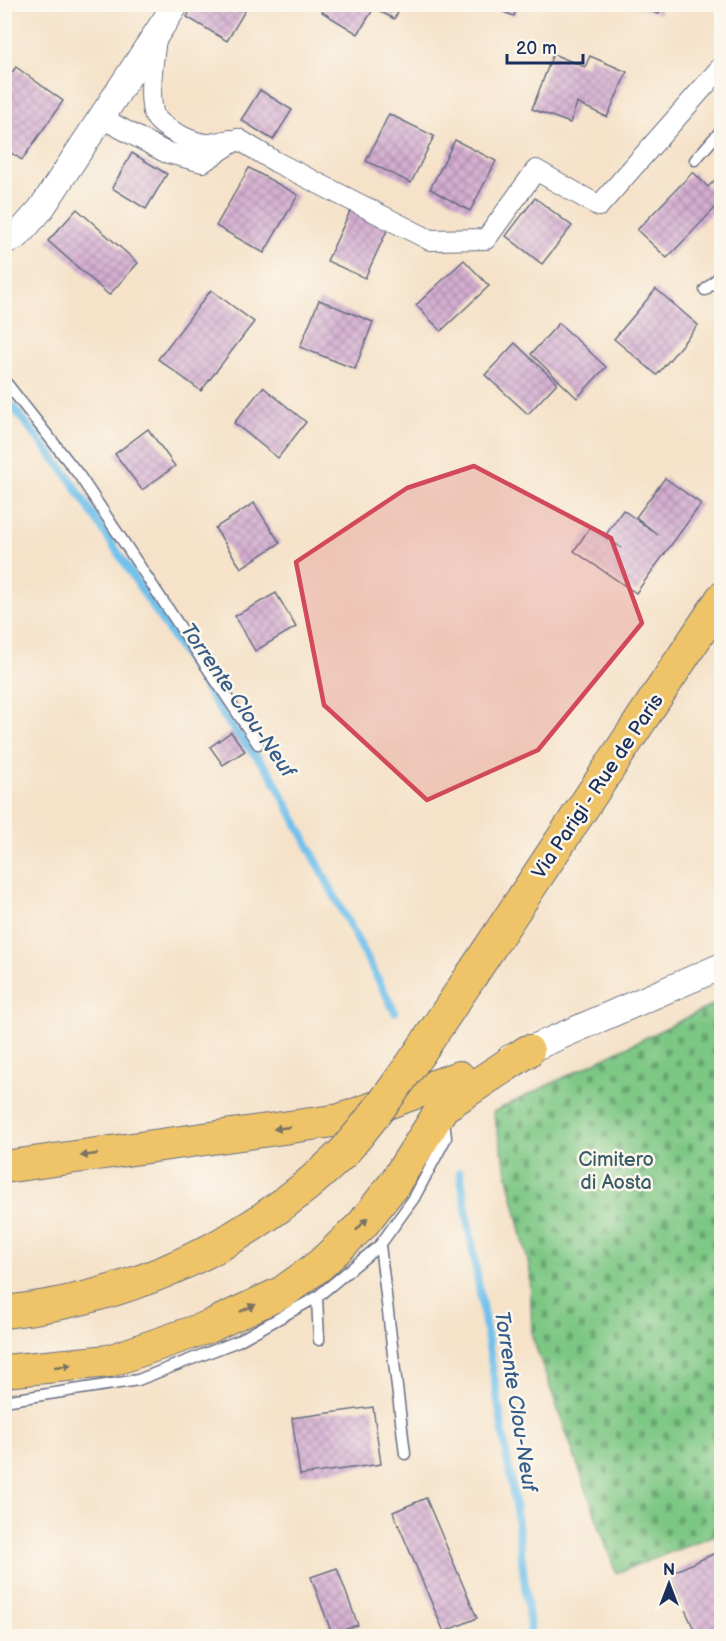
<svg xmlns="http://www.w3.org/2000/svg" width="726" height="1641" viewBox="0 0 726 1641" font-family="'Balsamiq Sans',sans-serif">
<style>
.cemetery{fill:url(#cemetery-stones);stroke:#4c7b71;stroke-width:1.5}
.lines{fill:none;stroke-linecap:round;stroke-linejoin:round}
.stream{stroke:#71c1ec;stroke-width:8}
.building{fill:url(#building-cross-hatch)}
.service-casing{stroke:#676e83;stroke-width:13}
.minor-casing{stroke:#676e83;stroke-width:22}
.tertiary-casing{stroke:#676e83;stroke-width:28}
.primary-casing{stroke:#676e83;stroke-width:34}
.service{stroke:#fff;stroke-width:10}
.minor{stroke:#fff;stroke-width:20}
.tertiary{stroke:#fff;stroke-width:26}
.primary{stroke:#efc469;stroke-width:32}
.primary-bridge-casing{stroke:#676e83;stroke-width:34;stroke-linecap:butt}
.primary-bridge{stroke:#efc469;stroke-width:32}
.oneway{fill:#7a7263}
.marked{fill:#d1495b;fill-opacity:0.2;stroke:#d1495b;stroke-width:4.5;stroke-linejoin:round}
.labels{text-anchor:middle;stroke-width:5;stroke-linejoin:round;paint-order:stroke}
.street-label{font-size:20px;fill:#1b2f5e;stroke:#fbf7ec}
.park-label{font-size:20px;fill:#385d69;stroke:#fbf7ec}
.water-label{font-size:21px;font-style:italic;fill:#355b89;stroke:#fbf7ec}
</style>
<defs>
<pattern id="cemetery-stones" width="16" height="16" patternUnits="userSpaceOnUse" patternTransform="scale(1.5)"><rect width="16" height="16" fill="#7dc784"/><path d="M2 7V4a2 2 0 0 1 4 0v3zM10 15v-3a2 2 0 0 1 4 0v3z" fill="#66a26f"/></pattern>
<pattern id="building-cross-hatch" width="8" height="8" patternUnits="userSpaceOnUse" patternTransform="scale(1.5)"><rect width="8" height="8" fill="#d4add0"/><path d="M0 0l8 8M0 8l8-8" fill="none" stroke="#ab8dac"/></pattern>
</defs>
<rect width="100%" height="100%" fill="#fbf7ec"/>
<filter id="ink" filterUnits="userSpaceOnUse"><feTurbulence type="fractalNoise" baseFrequency=".0167" numOctaves="2"/><feDisplacementMap in="SourceGraphic" scale="12" xChannelSelector="R" yChannelSelector="G"/><feConvolveMatrix kernelMatrix="1 2 1 2 8 2 1 2 1" color-interpolation-filters="sRGB"/></filter>
<filter id="wash" filterUnits="userSpaceOnUse"><feTurbulence type="fractalNoise" baseFrequency=".008" numOctaves="4" result="noise"/><feDisplacementMap in="SourceGraphic" scale="24" xChannelSelector="R" yChannelSelector="G"/><feGaussianBlur stdDeviation="1.35" result="paint"/><feColorMatrix in="noise" values="0 0 0 0 0 0 0 0 0 0 0 0 0 0 0 0 0 1.4 0 .05"/><feComposite in="paint" operator="in"/></filter>
<g filter="url(#wash)">
<rect width="100%" height="100%" fill="#f5e2c9"/>
<polygon class="cemetery" points="721,1001 721,1533 616,1573 532,1336 530,1270 493,1112"/>
<g class="lines">
<g class="stream">
<polyline points="4,396 68,476 227,721 271,774 395,1012"/>
<polyline points="460,1172 517,1517 531,1636"/>
</g>
</g>
<g id="blocks">
<g class="building">
<polygon points="194,4 249,4 227,41 187,17"/>
<polygon points="327,4 403,4 394,19 374,8 358,34 322,12"/>
<polygon points="483,4 519,4 514,16"/>
<polygon points="630,4 662,4 659,14"/>
<polygon points="553,54 585,67 590,56 627,72 607,117 577,103 570,123 532,109"/>
<polygon points="16,67 63,101 22,160 4,148 4,83"/>
<polygon points="260,90 292,110 273,140 241,120"/>
<polygon points="389,114 434,136 411,183 366,161"/>
<polygon points="455,140 496,161 470,211 430,189"/>
<polygon points="132,153 167,174 146,209 112,188"/>
<polygon points="249,168 298,195 264,253 216,226"/>
<polygon points="693,172 708,187 722,173 722,201 667,258 637,230"/>
<polygon points="535,198 572,226 542,264 506,236"/>
<polygon points="352,207 390,224 365,278 327,261"/>
<polygon points="77,209 138,263 109,295 48,241"/>
<polygon points="464,260 489,286 441,331 416,305"/>
<polygon points="656,289 698,325 657,375 614,339"/>
<polygon points="211,290 254,322 201,391 158,359"/>
<polygon points="319,300 373,322 355,369 300,347"/>
<polygon points="559,323 606,367 577,398 531,354"/>
<polygon points="515,343 557,383 528,414 485,375"/>
<polygon points="263,387 306,422 278,458 234,423"/>
<polygon points="148,429 175,466 142,490 115,454"/>
<polygon points="665,478 701,504 636,593 574,551 590,527 621,548 605,536 623,510 658,535 636,517"/>
<polygon points="254,503 280,543 241,568 215,528"/>
<polygon points="276,593 296,627 255,651 235,616"/>
<polygon points="231,732 245,751 223,765 210,747"/>
<polygon points="373,1407 381,1464 300,1475 292,1418"/>
<polygon points="426,1498 477,1618 444,1632 393,1512"/>
<polygon points="722,1550 722,1636 697,1636 669,1574"/>
<polygon points="337,1568 358,1625 332,1634 311,1577"/>
</g>
</g>
</g>
<g filter="url(#ink)">
<use href="#blocks" fill-opacity="0" stroke="#676e83" stroke-width="1.5"/>
<g class="lines">
<g class="service-casing">
<g id="service">
<polyline points="695,160 722,129"/>
<polyline points="705,290 722,274"/>
<polyline points="4,380 79,475 258,744"/>
<polyline points="380,1245 405,1454"/>
<polyline points="317,1297 319,1340"/>
<polyline points="4,1401 138,1380 238,1341 317,1297 380,1245 414,1198 446,1138 444,1120"/>
</g>
</g>
<g class="minor-casing">
<g id="minor">
<path d="M156,36C154,60 148,88 153,112C156,126 193,144 208,144C215,144 223,141 231,140"/>
<polyline points="100,117 165,152 203,162 238,139 276,162 430,240 486,239 536,170 599,206 722,66"/>
</g>
</g>
<g class="tertiary-casing">
<g id="tertiary">
<polyline points="4,241 17,236 41,209 176,4"/>
<polyline points="510,1058 722,966"/>
</g>
</g>
<g class="primary-casing">
<g id="primary">
<polyline points="473,973 722,598"/>
<polyline points="4,1167 340,1120 459,1077"/>
<path d="M4,1312C136,1298 249,1244 344,1152"/>
<polyline points="4,1371 109,1361 208,1327 283,1292 320,1265 362,1225 394,1184 443,1107 528,1051"/>
</g>
</g>
<use href="#service" class="service"/>
<use href="#minor" class="minor"/>
<use href="#tertiary" class="tertiary"/>
<use href="#primary" class="primary"/>
<g class="primary-bridge-casing">
<path id="primary-bridge" d="M344,1152C392,1096 432,1035 473,973"/>
</g>
<use href="#primary-bridge" class="primary-bridge"/>
</g>
<defs><path id="oneway-solid" d="M-6-.8H1V-3.2L6.5 0L1 3.2V.8H-6Z" transform="scale(1.5)"/></defs>
<g class="oneway">
<use href="#oneway-solid" transform="translate(282 1128) rotate(172)"/>
<use href="#oneway-solid" transform="translate(89 1155) rotate(172)"/>
<use href="#oneway-solid" transform="translate(362 1224) rotate(-48)"/>
<use href="#oneway-solid" transform="translate(248 1308) rotate(-25)"/>
<use href="#oneway-solid" transform="translate(63 1366) rotate(-6)"/>
</g>
</g>
<path class="marked" d="M474,466L611,538L642,623L538,750L427,800L324,705L296,562L407,488Z"/>
<g class="labels">
<g class="street-label">
<text transform="translate(597 786) rotate(-56)" y="7">Via Parigi - Rue de Paris</text>
</g>
<g class="park-label">
<text x="616" y="1166">Cimitero<tspan x="616" dy="23">di Aosta</tspan></text>
</g>
<g class="water-label">
<text transform="translate(238 700) rotate(55)" y="7">Torrente Clou-Neuf</text>
<text transform="translate(516 1401) rotate(81)" y="7">Torrente Clou-Neuf</text>
</g>
</g>
<rect width="726" height="1641" fill="none" stroke="#fbf7ec" stroke-width="24"/>
<g transform="translate(669 1584)" stroke="#fbf7ec" stroke-width="4.5" paint-order="stroke">
<path d="M0-4.5L10 22L0 15L-10 22Z" fill="#1b2f5e"/>
<text y="-9" font-size="16" font-weight="bold" text-anchor="middle" fill="#1b2f5e">N</text>
</g>
<path d="M507 54v9h76v-9" fill="none" stroke="#1b2f5e" stroke-width="3"/>
<text x="516" y="54" font-size="18" fill="#1b2f5e" stroke="#fbf7ec" stroke-width="4.5" paint-order="stroke">20 m</text>
</svg>
